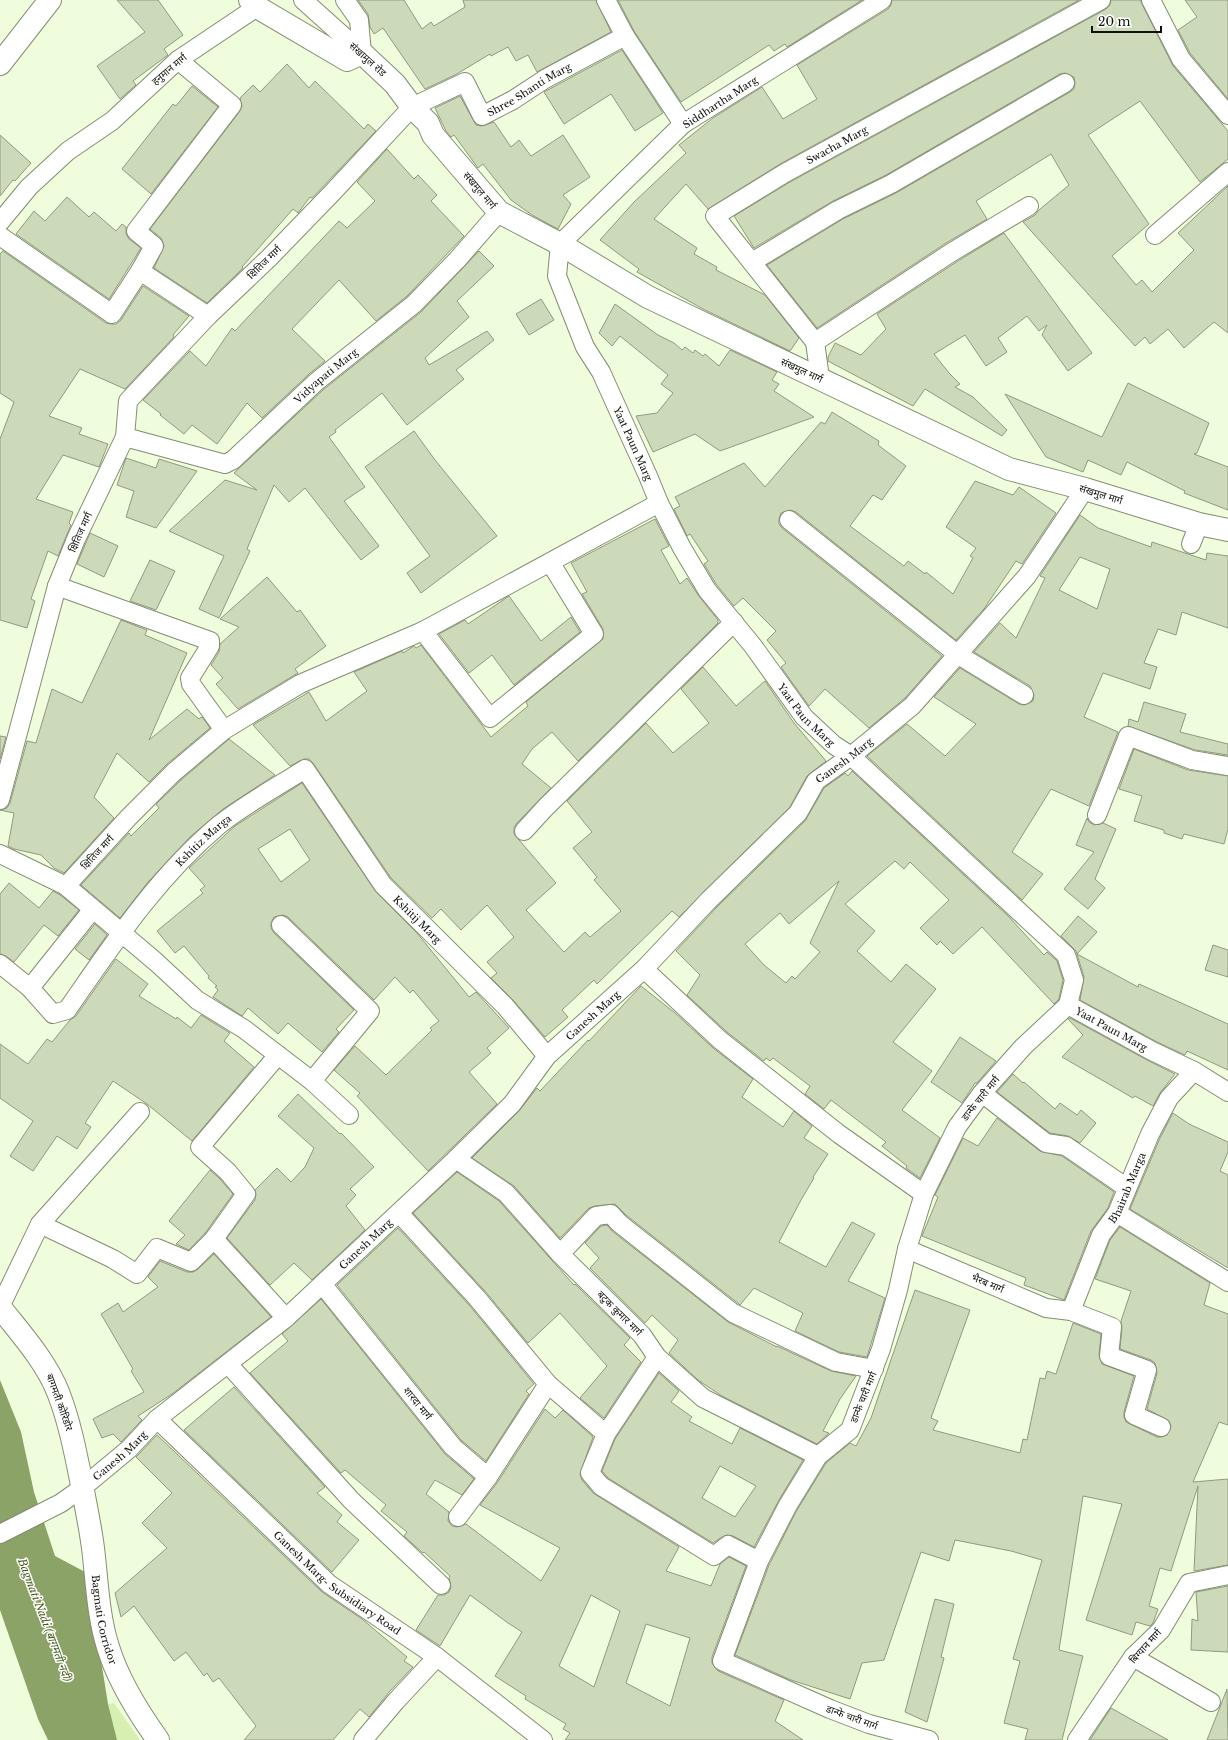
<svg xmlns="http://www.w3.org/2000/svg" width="1228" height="1740" viewBox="0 0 1228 1740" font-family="'Libre Baskerville','Noto Sans Devanagari',serif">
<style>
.green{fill:#d7f0b2}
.water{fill:#8ba366}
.building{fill:#cddaba;stroke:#8e9b7d;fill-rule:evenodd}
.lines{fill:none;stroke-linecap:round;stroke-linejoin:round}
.street-casing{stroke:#828e70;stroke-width:20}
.secondary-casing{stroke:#828e70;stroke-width:24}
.street{stroke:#fff;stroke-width:18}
.secondary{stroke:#fff;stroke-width:22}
.labels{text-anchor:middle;stroke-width:3;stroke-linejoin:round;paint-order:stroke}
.street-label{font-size:10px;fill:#0d1107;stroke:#fff}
.water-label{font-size:11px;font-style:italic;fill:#3f5511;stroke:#fff}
</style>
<rect width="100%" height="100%" fill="#effddc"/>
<polygon class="green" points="114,1703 140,1740 117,1740 108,1704"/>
<polygon class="water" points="0,1380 21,1432 34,1492 55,1556 87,1573 108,1704 117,1740 48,1740 38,1719 0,1610"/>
<g class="building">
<polygon points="117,0 158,0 183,35 164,49 168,55 133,81 136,85 120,99 97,66 145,32"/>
<polygon points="358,0 404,0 422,29 431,22 434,26 465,7 463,0 596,0 611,32 537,72 528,55 516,61 508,47 491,56 490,54 455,75 425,89 383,28 374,34 370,27 368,14"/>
<polygon points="618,0 862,0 787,47 785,44 774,51 769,45 681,102 634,31"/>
<polygon points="892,0 1079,0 780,164 708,209 686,184 654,219 697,248 694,254 717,267 716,270 765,295 799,338 790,351 703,309 637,272 639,269 600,240 634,202 686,153 679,145 713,118 762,87 783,119 817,99 797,65 888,9 891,5"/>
<polygon points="1111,0 1140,0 1173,66 1228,131 1228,159 1200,182 1140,101 1088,135 1149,224 1112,256 1136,285 1142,280 1152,292 1194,250 1178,233 1228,186 1228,333 1214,322 1184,348 1168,329 1150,344 1145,337 1135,346 1023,222 1035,215 1039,210 1069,185 1051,154 976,201 987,219 946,243 817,328 767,265 843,219 896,193 1070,92 1074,89 1075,83 1074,77 1065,73 1060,74 886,175 833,201 754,248 734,216 790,182 1106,9 1110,5"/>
<polygon points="1185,0 1228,0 1228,99 1190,53 1178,30 1197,17"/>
<polygon points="622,50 663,113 635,131 611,94 564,124 544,92"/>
<polygon points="287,64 309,88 315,81 364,129 368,124 376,131 312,198 310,197 298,213 293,209 242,267 243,268 207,303 154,268 164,246 161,238 150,229 240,111 242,106 240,98 253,85 260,92"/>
<polygon points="192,86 218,107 151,194 122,169 173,104 176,106"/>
<polygon points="460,96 476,125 482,126 494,122 511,147 519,140 531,156 563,135 590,177 563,195 571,204 558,229 532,215 511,200 483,164 478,168 454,135 451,137 446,131 435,108"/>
<polygon points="0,135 31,163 15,181 13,180 0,196"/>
<polygon points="387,149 414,179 418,175 437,195 431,201 464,236 407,296 376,321 339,280 292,329 325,361 309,374 262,418 247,403 217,444 192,425 184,434 160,415 161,414 143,400 190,351 206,366 232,328 235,331 247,318 339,221 347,228 375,201 357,182"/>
<polygon points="67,197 89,217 94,212 116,231 122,224 126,227 126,234 129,239 141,248 109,299 16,234 34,211 45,221"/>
<polygon points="1004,233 1092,353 1068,371 1042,335 1047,325 1039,331 1027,316 998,338 1007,352 986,366 965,335 934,354 949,373 960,384 955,387 973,397 1007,430 1002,436 925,389 913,406 828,361 828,357 835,343 861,355 886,329 877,314 958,261"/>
<polygon points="3,251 106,323 111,324 116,324 121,320 143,286 189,316 173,335 174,337 125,389 80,369 49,416 82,428 79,434 108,444 99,467 63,455 36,499 73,512 69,523 71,525 58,556 48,551 31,599 35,601 27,628 0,620 0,439 14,402 0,393 0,254"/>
<polygon points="479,251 494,266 457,301 469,317 425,358 429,365 487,331 494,340 456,370 464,379 407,425 382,393 335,430 336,432 329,437 365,487 344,501 379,546 361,560 305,488 289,502 274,485 247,549 250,551 219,618 199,609 224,556 169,531 225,480 257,490 234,473 323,390 421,312"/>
<polygon points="541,299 554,320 529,335 516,314"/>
<polygon points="615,304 658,335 674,343 682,350 685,347 693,353 695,350 703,356 705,354 719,366 730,350 777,372 772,380 779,384 774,391 814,417 720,451 695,434 653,452 636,416 657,413 673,393 661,384 668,375 620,336 612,346 599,333"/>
<polygon points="1128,383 1209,423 1197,453 1194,454 1228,467 1228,510 1184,493 1185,491 1127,462 1121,475 1088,460 1083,472 1046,457 1005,394 1102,437"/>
<polygon points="832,412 879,441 878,445 906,466 882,500 873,495 850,526 904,566 908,561 925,574 926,572 953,594 973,558 970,556 976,548 946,527 975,481 1013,495 1019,487 1056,513 1022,564 1016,561 984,609 956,640 796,512 790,510 781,513 779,519 779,524 782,528 942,656 905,698 869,728 825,689 809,706 781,667 786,663 767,640 776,631 743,598 734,606 716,584 704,564 708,561 690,534 687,536 674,509 680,506 675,497 744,463 765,487 821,422 825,424"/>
<polygon points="414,431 435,460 497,536 421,593 407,573 430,556 365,467"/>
<polygon points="126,458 156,468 159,459 197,471 156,528 126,517 134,491 117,485"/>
<path d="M1080,515L1098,528L1151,547L1152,542L1206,560L1207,553L1228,556V628L1182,612L1176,635L1158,629L1144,663L1157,667L1150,689L1103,673L1084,717L1118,732L1089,806L1051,789L1012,852L1043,874L1022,900L867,756L907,724L945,756L976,724L934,697L960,668L1019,704L1024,705L1033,701L1034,695L1030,686L974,652L1000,623L1016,638L1045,578L1040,576ZM1080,557L1110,569L1097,609L1059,590Z"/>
<polygon points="655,519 669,546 661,550 680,584 687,578 698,595 718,620 718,623 578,761 552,732 532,749 522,764 551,788 516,824 514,828 514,834 556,883 526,910 564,952 585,932 590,937 621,911 594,880 597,877 573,848 592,832 567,801 646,723 673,753 709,723 681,689 703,667 736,706 765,681 794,723 826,761 807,776 790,807 679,917 672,911 597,984 594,980 562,1010 568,1017 545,1037 512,999 491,978 497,973 487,962 514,937 487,905 461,930 441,909 432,918 391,878 313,763 309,759 304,759 290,766 253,725 309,692 326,721 367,691 354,672 402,651 403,653 414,646 416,648 421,645 491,737 528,706 526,702 603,639 603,629 582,594 587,592 571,563"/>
<polygon points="90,533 118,546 104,577 77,564"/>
<polygon points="150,560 175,571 156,610 130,601"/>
<polygon points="267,577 297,612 300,610 326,646 295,669 298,673 238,709 216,684 223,678 211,665 219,652 220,644 239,627 220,619"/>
<polygon points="509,596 541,641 571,617 580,632 514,685 492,655 469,673 439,634 465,620 468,624"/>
<polygon points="121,620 147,630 145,635 187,653 149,740 187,709 199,719 201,717 203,718 210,728 167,764 149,782 117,753 94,797 114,818 64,873 54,868 41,855 14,849 8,846 14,813 0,810 7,808 10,803 27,741 36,743 52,689 82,703"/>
<polygon points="1144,702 1186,714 1180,732 1228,744 1228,755 1195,750 1128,726 1129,719 1138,722"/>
<polygon points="0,736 6,737 0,759"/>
<polygon points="229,739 275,775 223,809 190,837 148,882 120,918 81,885 129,833 131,836 159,808 156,804 181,780"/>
<polygon points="1134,749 1188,770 1228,776 1228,829 1224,844 1184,834 1182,839 1164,833 1164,830 1134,821 1142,796 1119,789"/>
<path d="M852,771L1009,917L1044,955L1047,952L1057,961L1063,980L1059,999L1054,1004L982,927L953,954L940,941L937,945L920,928L949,900L910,862L904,869L895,861L845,904L875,931L857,951L891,982L906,964L936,989L893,1042L932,1071L902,1110L940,1138L920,1178L906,1168L907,1166L882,1146L886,1142L831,1100L824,1109L805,1094L810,1086L773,1058L770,1061L766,1058L764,1061L727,1032L687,995L700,975L676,951L716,908L805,821L824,788L845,773L848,776ZM839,881L810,943L820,952L795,979L792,976L786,983L764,965L745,944L780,913L789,924Z"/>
<path d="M302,783L376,892L417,933L469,997L476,992L509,1028L487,1048L491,1053L469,1072L497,1104L428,1171L357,1096L360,1093L334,1070L355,1046L386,1075L432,1030L430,1028L439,1021L413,990L410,993L395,977L374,1000L288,917L283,915L274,917L271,923V928L274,933L354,1010L336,1029L339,1032L322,1052L288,1023L278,1034L248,1008L242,1016L213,997L218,990L215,987L217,986L208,978L209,976L184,946L175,953L157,931L203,893L200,890L205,886L189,868L235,826ZM290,829L310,860L281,882L258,849Z"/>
<polygon points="1087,818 1089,822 1094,825 1103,823 1116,829 1095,879 1105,888 1088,909 1064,889 1094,852 1076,845"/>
<polygon points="9,883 39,908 53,891 60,895 79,910 58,936 44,925 14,962 6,956 0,954 0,894"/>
<polygon points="1078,916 1097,932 1077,954 1138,987 1139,984 1228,1024 1228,1070 1187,1051 1185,1055 1157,1042 1080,1000 1084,977 1076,951 1061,936"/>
<polygon points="95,924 107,935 89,960 75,949"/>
<polygon points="1213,945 1228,950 1228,977 1205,970"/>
<polygon points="116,959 148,984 139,996 176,1019 177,1017 191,1028 201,1015 230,1033 224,1041 254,1067 192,1141 147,1104 113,1081 85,1123 91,1127 77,1149 57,1136 33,1171 10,1156 33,1121 0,1098 0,1044 28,1064 47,1039 52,1042 70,1020 76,1016"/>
<polygon points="641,986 675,1013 713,1048 753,1079 742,1097 783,1127 794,1111 812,1126 804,1138 828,1154 813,1177 814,1178 801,1200 779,1242 826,1267 852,1222 875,1234 848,1281 885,1298 867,1357 839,1352 795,1331 803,1313 754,1288 740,1305 739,1304 626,1215 615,1204 595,1206 589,1208 560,1238 514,1186 472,1158 519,1111 537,1088 540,1091 588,1040 589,1041"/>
<polygon points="1070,1018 1147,1060 1175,1074 1160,1093 1153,1106 1135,1096 1133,1098 1062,1057 1083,1035 1068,1019"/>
<polygon points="960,1037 996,1061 977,1083 975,1083 962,1103 931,1082"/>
<polygon points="1013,1074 1023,1083 1024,1082 1055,1109 1060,1103 1077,1115 1081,1110 1096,1123 1080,1143 1068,1136 1050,1133 997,1092"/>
<polygon points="298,1094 340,1134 341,1133 374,1167 350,1189 356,1195 346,1206 365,1230 312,1280 294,1263 270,1285 227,1238 255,1200 256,1194 255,1190 277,1168 291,1182 305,1167 314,1148 278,1116"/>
<polygon points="1173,1113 1189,1124 1228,1142 1228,1152 1220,1171 1228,1175 1228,1268 1130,1209 1160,1138"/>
<polygon points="997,1118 1040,1151 1062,1156 1114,1192 1108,1208 1091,1231 1064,1300 1024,1285 1026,1278 922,1236 938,1197 935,1195 963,1138 978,1146"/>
<polygon points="210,1170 220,1179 233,1194 206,1232 189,1250 176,1244 185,1235 169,1221"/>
<polygon points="457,1172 499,1201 574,1285 575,1284 630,1338 624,1345 641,1362 604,1418 580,1398 607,1366 560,1313 528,1343 485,1291 413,1213"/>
<polygon points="607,1225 612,1231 728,1322 777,1347 777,1346 831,1371 856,1376 840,1399 823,1431 829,1433 817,1444 722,1396 698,1380 669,1353 678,1340 652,1315 645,1323 590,1268 599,1258 585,1243 601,1226"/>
<polygon points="1120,1227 1210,1283 1204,1305 1228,1314 1228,1425 1219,1422 1193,1482 1228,1479 1228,1565 1194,1571 1198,1486 1171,1571 1160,1568 1149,1606 1158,1609 1153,1623 1150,1626 1136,1622 1132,1635 1086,1620 1122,1504 1083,1496 1059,1650 1083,1656 1062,1740 1025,1740 1028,1729 1004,1723 1020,1661 1013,1659 1042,1560 1011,1551 955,1540 949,1561 921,1552 884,1660 862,1663 850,1699 791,1680 735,1655 769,1565 797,1510 826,1463 850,1443 856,1446 871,1418 915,1290 970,1310 931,1418 938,1421 933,1430 1020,1453 1023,1439 1027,1440 1040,1378 1045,1379 1047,1371 1056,1374 1073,1323 1101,1334 1099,1355 1102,1364 1134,1376 1124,1412 1124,1417 1126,1422 1157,1437 1162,1437 1167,1435 1171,1426 1169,1421 1147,1409 1157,1373 1155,1363 1151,1360 1120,1349 1122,1328 1121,1321 1131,1291 1095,1279 1110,1240"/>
<polygon points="398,1228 469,1305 534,1384 526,1391 529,1394 486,1461 461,1440 337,1285"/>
<polygon points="214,1254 271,1317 172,1394 138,1416 142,1420 121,1442 113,1434 102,1438 93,1419 144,1392 131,1371 133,1369 101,1314 118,1303 123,1312 158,1287 148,1277 160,1261 187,1272 193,1272 198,1269"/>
<path d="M321,1299L445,1454L474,1479L462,1495L435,1480L426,1494L449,1512L448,1521L452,1526L457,1527L466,1524L541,1581L560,1548L480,1505L497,1483L545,1409L555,1418L563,1410L593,1437L580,1474L582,1480L593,1493L679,1547L666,1571L711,1586L720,1564L729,1557L746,1566L712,1657V1663L718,1671L784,1700L775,1721L803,1740H565L570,1733L563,1729L566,1724L525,1699L526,1696L495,1676L522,1632L508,1623L470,1595L440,1646L416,1630L438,1595H444L449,1592L451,1587L449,1578L450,1576L424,1552L423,1553L404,1536L407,1532L381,1511L386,1505L345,1470L341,1473L250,1373L288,1341L282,1334ZM591,1595L620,1611L594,1687L559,1666ZM646,1624L690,1638L670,1706L626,1683Z"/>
<path d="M659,1373L679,1391L671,1402L692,1417L689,1421L732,1444L740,1428L803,1460L779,1500L754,1547L733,1536L727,1535L722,1537L713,1543L608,1478L602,1471L615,1439ZM720,1466L756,1486L735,1517L702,1498Z"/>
<polygon points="234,1387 325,1487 317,1493 342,1515 337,1522 359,1540 332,1572 184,1430"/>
<polygon points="157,1435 322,1592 362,1619 407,1657 404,1661 413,1667 390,1691 369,1717 360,1709 333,1740 244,1740 256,1726 219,1678 213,1682 207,1673 204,1676 186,1652 174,1661 134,1606 121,1617 115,1593 167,1548 142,1523 172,1493 136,1457"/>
<polygon points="1228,1586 1228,1652 1191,1650 1192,1619 1198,1621 1196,1592"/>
<polygon points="935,1599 954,1604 941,1657 944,1658 927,1722 905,1712"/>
<polygon points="1227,1689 1228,1740 1207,1740 1220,1707"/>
<polygon points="1111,1708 1168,1740 1090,1740"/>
</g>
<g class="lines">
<g class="street-casing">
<g id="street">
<polyline points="303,0 362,53"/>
<polyline points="345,0 359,20 362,53"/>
<path id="s1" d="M882,0L683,124L560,244L557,276L585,347L601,372L648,476L659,503L682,548L707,590L753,646L804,717L834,745L851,756L1066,955L1074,980L1068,1005L1152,1051L1194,1071L1228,1092"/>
<polyline points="1151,0 1181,59 1228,115"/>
<polyline points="625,36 683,124"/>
<polyline points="0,222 29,187 68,151 112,121 178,60 257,7"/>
<polyline points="1155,235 1228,172"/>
<polyline points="0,236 112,314 140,271 208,316"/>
<polyline points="752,262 838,210 891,184 1065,83"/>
<polyline points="140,271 154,246 136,231 232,105 178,60"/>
<path id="s2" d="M815,342L715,216L785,173L1101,0"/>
<polyline points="820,378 815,342 952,252 1029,206"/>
<path id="s3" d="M125,437L225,464L233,460L316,382L414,304L457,260L499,212"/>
<polyline points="789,520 957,654 1024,695"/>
<polyline points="1191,544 1199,524"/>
<polyline points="550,562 594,634 490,718 423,631 659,503"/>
<polyline points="57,586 210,641 210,646 190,678 191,684 224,730 174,772 128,818 66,886"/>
<polyline points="224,730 300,684 423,631"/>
<path id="s4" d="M0,800L57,586L76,539L125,437L128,401L208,316L269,258L332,193L412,107L465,82L482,116L513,100L545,79L625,36L606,0"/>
<polyline points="1097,815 1128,736 1192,760 1228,766"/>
<polyline points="524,831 545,808 734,622"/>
<polyline points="0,854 66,886 156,962 197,1000 244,1029 312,1081 349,1115"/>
<polyline points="281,925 370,1011 312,1081"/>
<path id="s5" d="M0,964L30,988L53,1014L67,1010C113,944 157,877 219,825C245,804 277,787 305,769L383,885L505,1006L547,1056"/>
<polyline points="644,969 720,1040 839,1134 924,1194"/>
<polyline points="30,988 93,909"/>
<polyline points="982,1093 1046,1143 1066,1146 1127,1188"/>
<polyline points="456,1159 506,1193 560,1254 642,1335 657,1357 703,1398 818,1456"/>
<polyline points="399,1213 477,1298 548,1384 606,1434"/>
<polyline points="1117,1213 1228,1282"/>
<polyline points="40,1224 113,1259 137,1274 157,1248 191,1262 214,1239 246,1194 228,1172 200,1147 278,1055"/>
<polyline points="214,1239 286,1318"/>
<polyline points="907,1249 1046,1308 1071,1311 1112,1327 1109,1356 1147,1370 1134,1415 1161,1427"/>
<polyline points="560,1254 596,1216 611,1214 619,1223 733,1313 836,1362 874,1369"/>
<polyline points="323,1285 453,1447 488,1477 458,1517"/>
<polyline points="0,1307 40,1224 140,1112"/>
<path id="s6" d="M1071,1311L1101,1235L1117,1213L1150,1134L1169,1098L1194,1071"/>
<polyline points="657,1357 606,1434 590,1473 601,1486 714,1556 728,1545 759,1561"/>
<polyline points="228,1364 351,1500 441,1585"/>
<path id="s7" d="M157,1419L329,1584L437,1657L543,1740"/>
<polyline points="488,1477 548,1384"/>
<path id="s8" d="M0,1534L61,1503L82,1488L129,1449L157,1419L286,1318L456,1159L512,1104L547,1056L644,969L708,901L798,813L816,781L851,756L912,706L1027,576L1085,489"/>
<polyline points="1133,1657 1211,1702"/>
<polyline points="363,1740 396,1701 437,1657"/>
<polyline points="929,1740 869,1724 830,1709 722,1661 759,1561 788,1505 818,1456 850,1430 881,1349 898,1290 907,1249 924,1194 957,1127 982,1093 1023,1047 1068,1005"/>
<polyline points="1077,1740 1133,1657 1161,1630 1189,1583 1228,1575"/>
</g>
</g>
<g class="secondary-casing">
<g id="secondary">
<polyline points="250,0 257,7 347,60 362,53 395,84 412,107 428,123 433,135 499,212 560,244 648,297 1009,469 1085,489 1199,524 1228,530"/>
<polyline points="0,64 50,0"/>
<path id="s9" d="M0,1307C21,1334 45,1360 58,1392C69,1420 75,1450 81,1480C85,1502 90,1525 93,1548C97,1581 98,1616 108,1647C118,1680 138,1712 158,1740"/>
</g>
</g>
<use href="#street" class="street"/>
<use href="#secondary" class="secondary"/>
</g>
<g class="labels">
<g class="street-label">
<text transform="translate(368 59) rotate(42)" y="4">संखामुल रोड</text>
<text transform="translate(169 69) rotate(-40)" y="4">हनुमान मार्ग</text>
<text dy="4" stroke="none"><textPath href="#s4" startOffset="981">Shree Shanti Marg</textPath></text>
<text transform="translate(720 102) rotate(-33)" y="4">Siddhartha Marg</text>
<text dy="4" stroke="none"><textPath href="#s2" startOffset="302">Swacha Marg</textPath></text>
<text transform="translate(480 190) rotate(50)" y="4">संखमुल मार्ग</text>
<text transform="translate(264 262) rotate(-44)" y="4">क्षितिज मार्ग</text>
<text transform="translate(802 370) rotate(25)" y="4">संखमुल मार्ग</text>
<text dy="4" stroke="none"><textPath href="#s3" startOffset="238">Vidyapati Marg</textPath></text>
<text dy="4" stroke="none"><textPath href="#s1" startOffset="623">Yaat Paun Marg</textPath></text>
<text transform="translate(1101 494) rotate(17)" y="4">संखमुल मार्ग</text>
<text transform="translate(80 532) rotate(-66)" y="4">क्षितिज मार्ग</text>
<text dy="4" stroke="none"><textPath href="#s1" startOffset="947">Yaat Paun Marg</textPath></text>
<text dy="4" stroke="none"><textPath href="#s8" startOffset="1152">Ganesh Marg</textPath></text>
<text dy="4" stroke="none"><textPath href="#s5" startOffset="306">Kshitiz Marga</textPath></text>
<text transform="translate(97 852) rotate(-47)" y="4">क्षितिज मार्ग</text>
<text dy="4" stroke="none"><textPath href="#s5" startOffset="619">Kshitij Marg</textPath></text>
<text dy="4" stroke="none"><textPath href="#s8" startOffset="792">Ganesh Marg</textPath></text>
<text dy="4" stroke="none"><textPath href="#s1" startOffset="1403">Yaat Paun Marg</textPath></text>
<text transform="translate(980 1098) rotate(-51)" y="4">डान्फे चारी मार्ग</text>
<text dy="4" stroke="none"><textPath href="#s6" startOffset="136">Bhairab Marga</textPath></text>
<text dy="4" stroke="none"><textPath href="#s8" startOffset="469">Ganesh Marg</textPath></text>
<text transform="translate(988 1283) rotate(23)" y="4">भैरब मार्ग</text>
<text transform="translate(620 1313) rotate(45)" y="4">बटुक कुमार मार्ग</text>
<text transform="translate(863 1397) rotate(-68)" y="4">डान्फे चारी मार्ग</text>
<text transform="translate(60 1402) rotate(70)" y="4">बागमती कोरिडोर</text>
<text transform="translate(418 1403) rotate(51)" y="4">शारदा मार्ग</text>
<text dy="4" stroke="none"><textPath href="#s8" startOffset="144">Ganesh Marg</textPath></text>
<text dy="4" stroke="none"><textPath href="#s7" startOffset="244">Ganesh Marg- Subsidiary Road</textPath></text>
<text dy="4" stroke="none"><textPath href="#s9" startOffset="336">Bagmati Corridor</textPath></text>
<text transform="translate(1145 1646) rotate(-48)" y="4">बिग्यान मार्ग</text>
<text transform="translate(852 1717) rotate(20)" y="4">डान्फे चारी मार्ग</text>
</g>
<g class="water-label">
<text transform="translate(45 1620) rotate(69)" y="4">Bagmati Nadi (बागमती नदी)</text>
</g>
</g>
<path d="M1092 26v6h69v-6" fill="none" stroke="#0d1107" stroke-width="2"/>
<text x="1098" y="26" font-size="12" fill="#0d1107" stroke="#ffffff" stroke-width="3" paint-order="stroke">20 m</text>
</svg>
